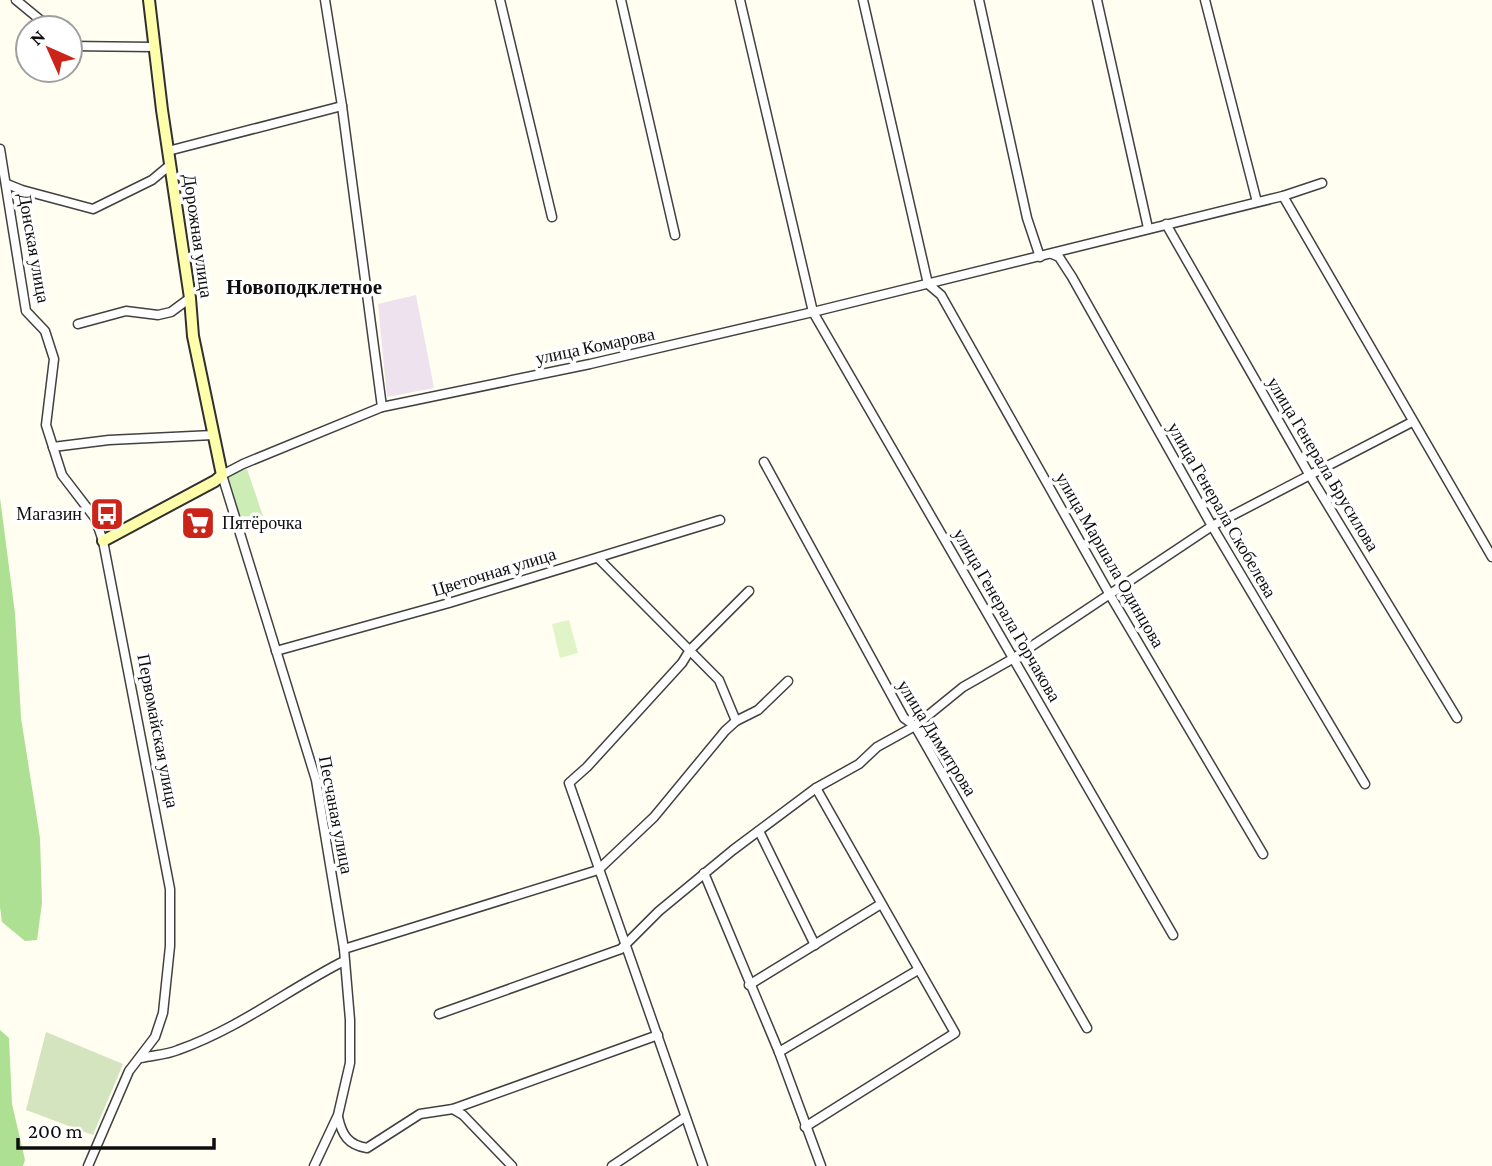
<svg xmlns="http://www.w3.org/2000/svg" width="1492" height="1166" viewBox="0 0 1492 1166" font-family="'Crimson Pro',serif">
<style>
.industrial{fill:#eee2ee}
.green{fill:#ccedb5}
.forest{fill:#ade093}
.cemetery{fill:#d3e4be}
.pitch{fill:#e0f4c8}
.lines{fill:none;stroke-linecap:round;stroke-linejoin:round}
.street-casing{stroke:#414141;stroke-width:11}
.secondary-casing{stroke:#303030;stroke-width:14}
.street{stroke:#fff;stroke-width:8}
.secondary{stroke:#ffffab;stroke-width:10}
.labels{text-anchor:middle;stroke-width:7;stroke-linejoin:round;paint-order:stroke}
.street-label{font-size:18px;fill:#0e0e0e;stroke:#fff}
.poi-label{font-size:18px;fill:#0e0e0e;stroke:#fff;text-anchor:end}
.quarter-label{font-size:21px;font-weight:bold;fill:#0e0e0e;stroke:#fff}
</style>
<rect width="100%" height="100%" fill="#fffef0"/>
<polygon class="industrial" points="416,295 434,388 387,397 378,304"/>
<polygon class="green" points="247,469 263,516 242,523 227,476"/>
<g class="forest">
<polygon points="0,498 15,613 21,718 40,838 42,903 37,940 25,941 2,922 0,907"/>
<polygon points="0,1030 9,1038 12,1104 25,1160 23,1166 0,1166"/>
</g>
<polygon class="cemetery" points="46,1032 123,1064 93,1135 26,1110"/>
<polygon class="pitch" points="569,620 578,653 560,658 552,624"/>
<g class="lines">
<g class="street-casing">
<g id="street">
<polyline points="16,0 50,28"/>
<polyline points="325,0 342,106 382,407"/>
<polyline points="500,0 552,217"/>
<polyline points="621,0 675,235"/>
<polyline points="740,0 813,312 1173,935"/>
<polyline points="863,0 928,284 941,295 1110,595 1263,854"/>
<polyline points="979,0 1027,218 1040,257"/>
<polyline points="1097,0 1148,228"/>
<polyline points="1205,0 1257,202"/>
<polyline points="70,46 153,47"/>
<polyline points="0,149 26,311 45,331 54,359 46,425 62,475 95,518 103,541 170,889 170,946 163,1013 155,1037 129,1071 88,1166"/>
<polyline points="168,151 342,106"/>
<polyline points="7,184 22,190 93,209 152,180 170,165"/>
<polyline points="1283,196 1492,557"/>
<polyline points="1166,224 1309,474 1457,718"/>
<polyline points="1052,254 1059,257 1072,277 1212,526 1365,784"/>
<polyline points="78,324 126,311 158,315 171,312 190,298"/>
<polyline points="53,447 109,440 213,435"/>
<polyline points="764,462 904,718 915,726 1087,1028"/>
<polyline points="598,558 719,680 736,721"/>
<polyline points="276,651 449,603 720,520"/>
<polyline points="759,831 815,945"/>
<polyline points="704,873 779,1052 821,1166"/>
<polyline points="344,949 598,870 654,817 725,731 736,721 758,710 788,681"/>
<polyline points="749,985 881,904"/>
<polyline points="439,1014 621,949 659,911 733,850 816,788 859,764 877,747 915,726 963,687 1014,658 1212,526 1412,422"/>
<polyline points="779,1052 918,970"/>
<path d="M141,1058C153,1055 166,1055 178,1050C238,1029 289,989 344,961"/>
<polyline points="453,1109 463,1115 512,1166"/>
<path d="M338,1117C342,1135 348,1145 367,1148L420,1114L453,1109L658,1035"/>
<polyline points="805,1127 955,1033 816,788"/>
<polyline points="314,1166 338,1115 350,1063 350,1020 344,949 316,780 222,475 243,464 382,407 590,364 813,312 1283,196 1322,183"/>
<polyline points="612,1166 685,1117"/>
<polyline points="703,1166 569,783 587,767 682,663 690,650 749,591"/>
</g>
</g>
<g class="secondary-casing">
<polyline id="secondary" points="103,541 215,481 222,475 193,336 190,298 162,110 149,0"/>
</g>
<use href="#street" class="street"/>
<use href="#secondary" class="secondary"/>
</g>
<defs>
<g id="bus-square" transform="scale(1.75)"><rect x="-9" y="-9" width="18" height="18" rx="4" fill="#cb2419" stroke="#fff"/><path d="M-5-6H5V4H4V6H2V4H-2V6H-4V4H-5ZM-3.5-4V0h7V-4ZM-3.5 1.2v1.5H-2V1.2ZM2 1.2v1.5H3.5V1.2Z" fill="#fff"/></g>
<g id="supermarket-square" transform="scale(1.75)"><rect x="-9" y="-9" width="18" height="18" rx="4" fill="#cb2419" stroke="#fff"/><path d="M-6-5.5h2.5l.6 2H6L4.5 2H-2.5L-4.4-4H-6ZM-1.5 3.2a1.3 1.3 0 1 0 .1 0ZM3 3.2a1.3 1.3 0 1 0 .1 0Z" fill="#fff"/></g>
</defs>
<g fill-rule="evenodd">
<use href="#bus-square" x="107" y="514"/>
<use href="#supermarket-square" x="198" y="523"/>
</g>
<g class="labels">
<g class="street-label">
<text transform="translate(198 236) rotate(82)" y="6">Дорожная улица</text>
<text transform="translate(34 248) rotate(80)" y="6">Донская улица</text>
<text transform="translate(595 346) rotate(-12)" y="6">улица Комарова</text>
<text transform="translate(1323 464) rotate(59)" y="6">улица Генерала Брусилова</text>
<text transform="translate(1222 510) rotate(60)" y="6">улица Генерала Скобелева</text>
<text transform="translate(1110 560) rotate(60)" y="6">улица Маршала Одинцова</text>
<text transform="translate(494 572) rotate(-17)" y="6">Цветочная улица</text>
<text transform="translate(1007 615) rotate(60)" y="6">улица Генерала Горчакова</text>
<text transform="translate(158 731) rotate(79)" y="6">Первомайская улица</text>
<text transform="translate(937 738) rotate(58)" y="6">улица Димитрова</text>
<text transform="translate(336 815) rotate(79)" y="6">Песчаная улица</text>
</g>
<g class="poi-label">
<text x="82" y="520">Магазин</text>
<text x="222" y="529" text-anchor="start">Пятёрочка</text>
</g>
<g class="quarter-label">
<text x="304" y="294">Новоподклетное</text>
</g>
</g>
<g transform="translate(49 49) rotate(315)"><circle r="33" fill="#ffffff" stroke="#9f9f9f" stroke-width="2"/>
<path d="M0-5L12 26L0 18L-12 26Z" fill="#cb2419"/>
<text y="-10" font-size="19" font-weight="bold" text-anchor="middle" fill="#0e0e0e">N</text>
</g>
<path d="M18 1138v10h196v-10" fill="none" stroke="#0e0e0e" stroke-width="3.5"/>
<text x="28" y="1138" font-size="21" fill="#0e0e0e" stroke="#ffffff" stroke-width="5" paint-order="stroke">200 m</text>
</svg>
